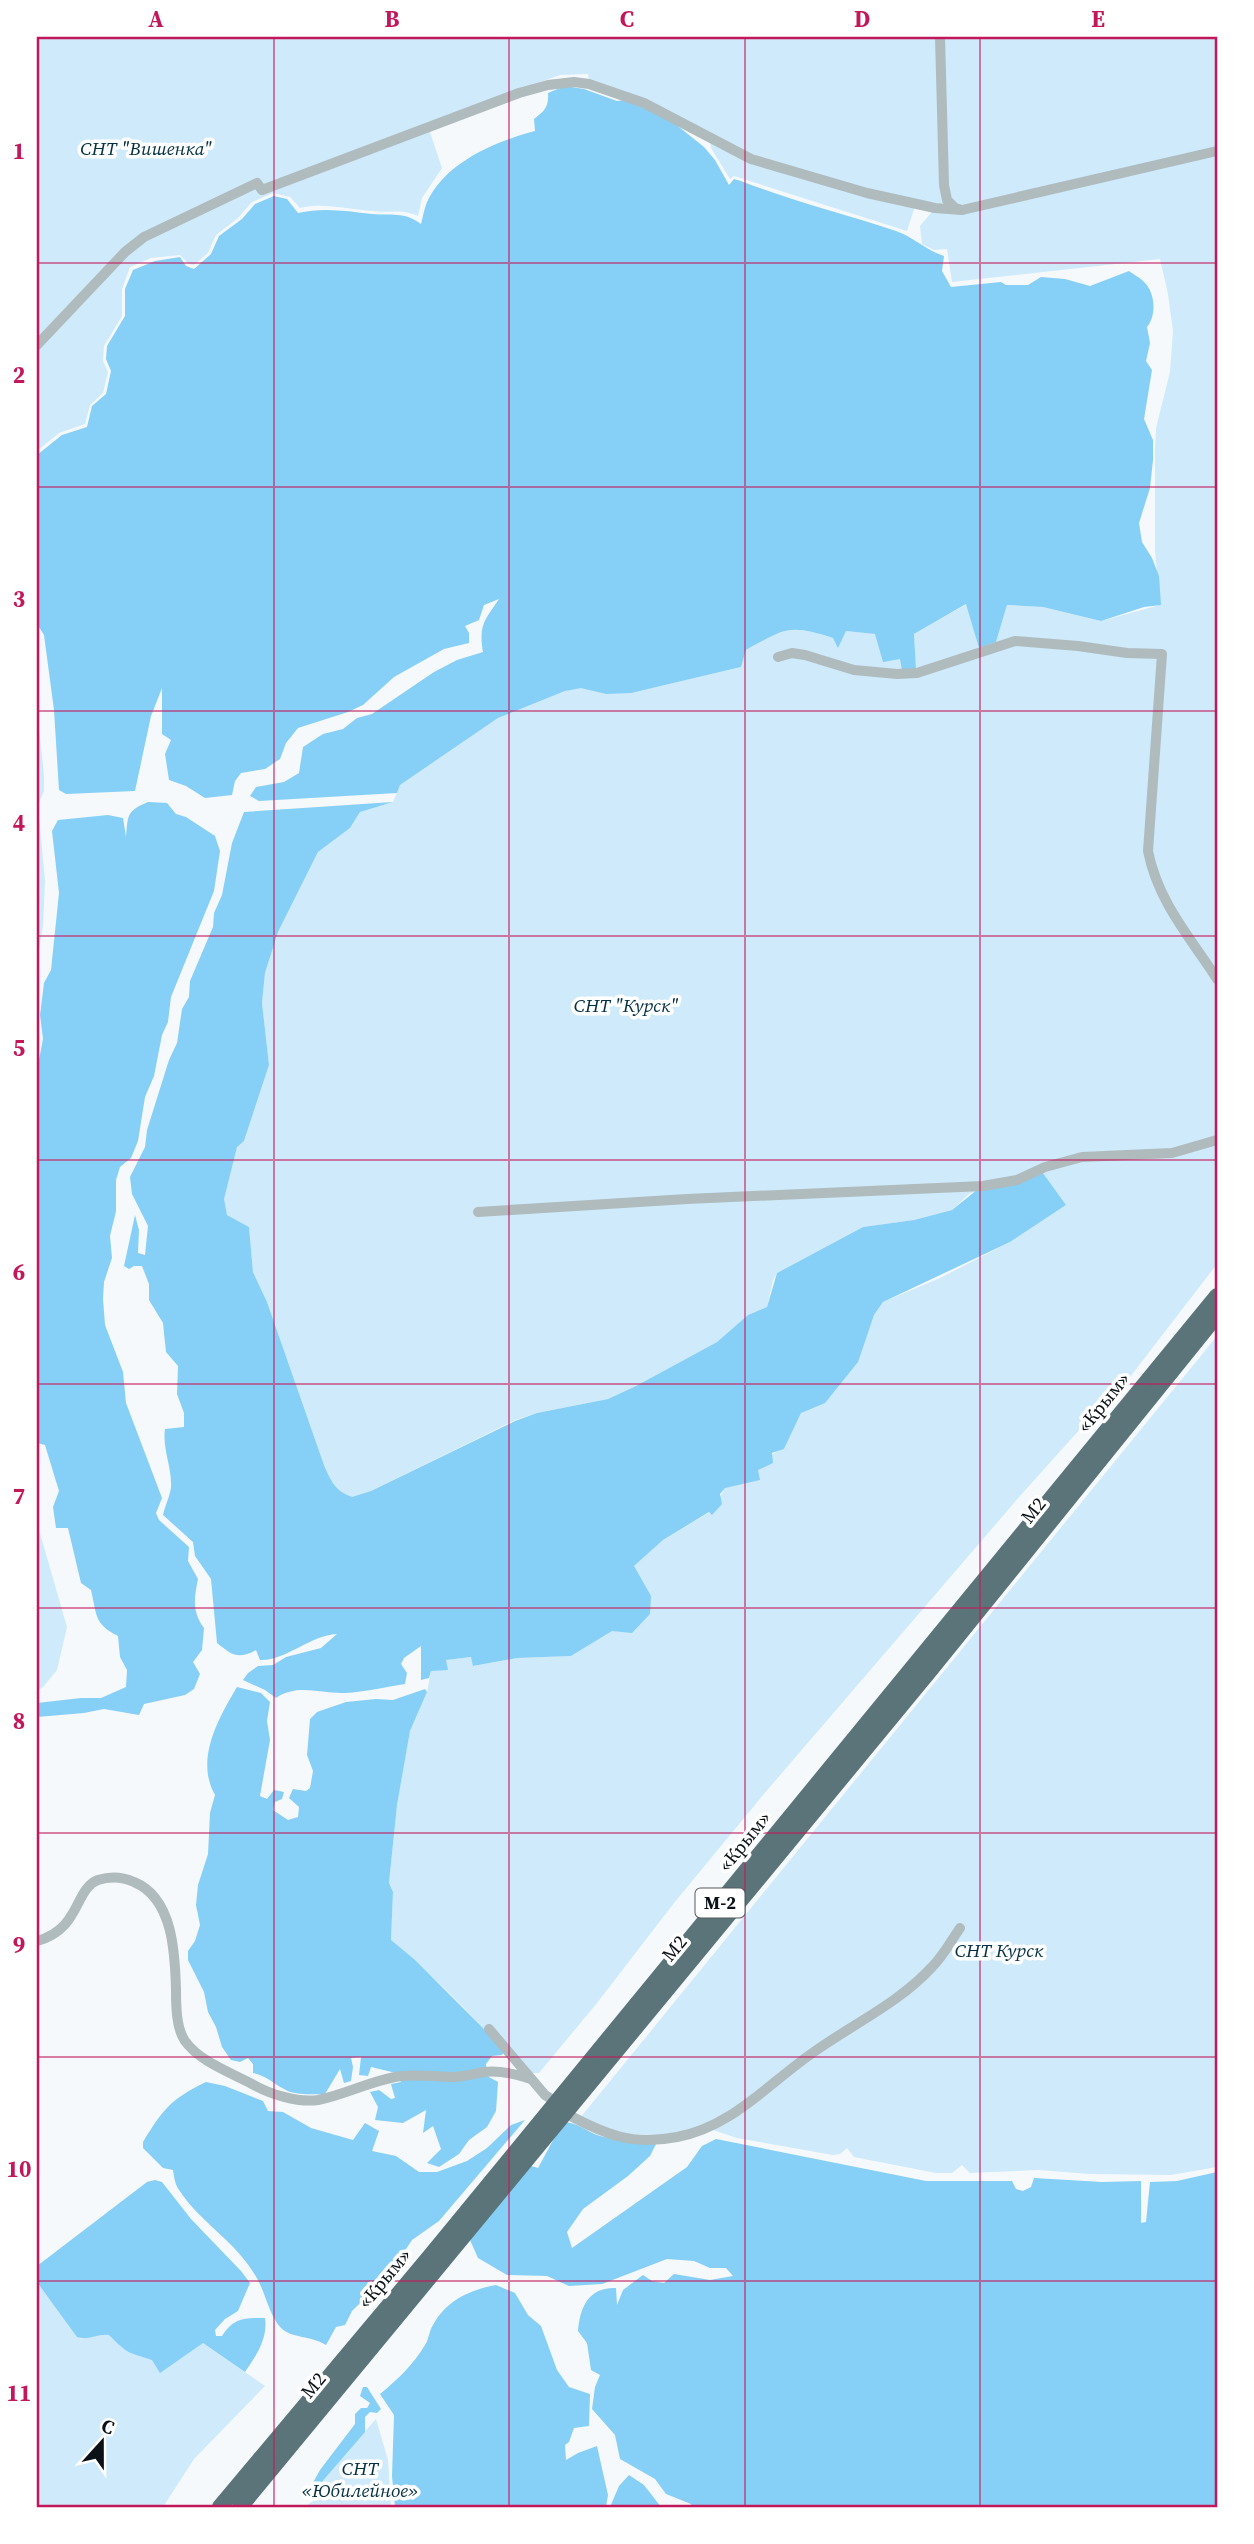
<svg xmlns="http://www.w3.org/2000/svg" width="1254" height="2544" viewBox="0 0 1254 2544" font-family="'Source Serif 4',serif">
<style>
.green{fill:#ceeafb}
.forest{fill:#86cff6}
.lines{fill:none;stroke-linecap:round;stroke-linejoin:round}
.minor{stroke:#afbbbd;stroke-width:10}
.highway{stroke:#5b7479;stroke-width:16}
.grid{fill:none;stroke:#c2185b;stroke-width:2;stroke-opacity:0.55}
.labels{text-anchor:middle;stroke-width:7;stroke-linejoin:round;paint-order:stroke}
.shield{fill:#fff;stroke:#54595d;stroke-width:2}
.shield-label{font-size:18px;font-weight:bold;fill:#0b1217}
.park-label{font-size:19px;font-style:italic;fill:#033043;stroke:#fff}
.street-label{font-size:19px;fill:#0b1217;stroke:#fff}
.neatline{fill:none;stroke:#c2185b;stroke-width:2.5}
.grid-label{font-size:23px;text-anchor:middle;font-weight:bold;fill:#c2185b}
</style>
<rect width="100%" height="100%" fill="#f5f9fc"/>
<g class="green">
<path d="M37,37H1217V147L963,207L917,200L907,231L734,176L730,179L711,148L709,134L589,81L588,74L560,75L427,123L442,168L422,198L418,216C402,209 389,213 373,211C349,210 324,202 300,208L290,197L273,193L252,202L238,218L216,235L208,253L194,265L189,264L180,255L151,258L130,267L122,289V316L104,346L103,361L108,372L103,393L90,405L85,424L59,433L37,451Z"/>
<path d="M1217,153V1264L1130,1377L1107,1399L1020,1496L763,1795L674,1903L597,2003L539,2073H524C483,2026 439,1980 391,1941L393,1892L389,1883L397,1805L404,1764L410,1731L427,1692L431,1671L445,1660L472,1657L474,1666L517,1658L571,1656L612,1631L634,1566L663,1540L710,1512L712,1514L725,1487C758,1484 757,1457 784,1449L801,1413L868,1331L874,1315L883,1302L940,1278L1010,1242L1066,1205L1043,1173L970,1193L952,1210L914,1220L863,1227L777,1273L773,1280L767,1307L748,1315L717,1342L636,1386L608,1399L537,1413L515,1420L371,1491L352,1498C335,1491 331,1481 324,1465L267,1302L253,1272L249,1227L227,1215L223,1199L237,1146L244,1141L269,1065L262,1003L265,973L278,932L318,852L350,828L360,812L393,802L400,785L498,718L565,691L581,687L606,694L656,687L741,667L746,650C787,628 789,624 833,638L846,631L875,634L900,659L916,669L914,634L967,604L979,648L996,642L1007,605L1043,607L1101,621L1160,605L1155,551V449L1156,428L1170,372L1173,331L1168,294L1160,259L952,282L947,249L934,250L922,244L920,226L935,208L959,213Z"/>
<polygon points="37,708 44,776 44,791 38,805 45,881 43,926 37,962"/>
<polygon points="1217,1336 1217,2167 1171,2175 1090,2174 1038,2170 970,2173 962,2165 952,2173 936,2173 854,2157 847,2148 840,2154 833,2155 737,2138 704,2127 660,2135 616,2134 580,2118"/>
<polygon points="37,1523 67,1627 57,1670 43,1687 37,1691"/>
<path d="M37,2282L81,2339L102,2334H109C144,2372 160,2357 203,2343L265,2386L194,2459L163,2507H37Z"/>
<polygon points="376,2419 388,2460 391,2507 304,2507 326,2493 319,2483"/>
</g>
<g class="forest">
<path d="M565,86L584,89L617,101L625,100L669,119L704,147L715,160L729,185L734,179L741,181C792,201 844,214 896,231C913,237 926,250 944,256L942,271L951,287L1001,282L1006,285H1028L1041,277L1065,279L1090,286L1129,271C1134,275 1141,278 1144,282C1155,292 1157,315 1147,327L1150,343L1146,361L1152,370L1144,419L1153,440V460L1150,488L1139,523L1142,542L1152,558L1159,576L1161,605L1144,607L1101,621L1043,607L1007,605L996,642L979,648L966,604L914,634L916,669L902,670L900,659L883,662L875,634L846,631L838,648L833,638C789,624 786,628 746,650L741,667L631,693L606,694L581,688L565,691L498,718L400,785L397,793L259,801L250,796L256,787L284,782L299,773L303,747L323,734L343,729L357,718L372,714L434,672L457,660L483,652C478,624 486,619 499,599L484,605L479,620L465,626L469,633V643L444,649L394,677L363,705L348,712L298,728L286,743L280,759L265,769L241,773L235,781L232,795L205,798L186,786L169,780L165,754L171,740L162,734V688L151,716L135,791L66,794L59,790L54,710L44,635L37,624L39,612L37,597V455L62,435L87,427L92,406L106,394L111,371L106,359L107,346L125,316V289L133,270L155,261L180,257L186,266L194,269L211,254L219,236L242,219L255,204L274,196L287,199L298,213C323,207 347,211 372,214C391,216 404,211 421,224C423,217 424,209 427,202C446,162 494,142 535,131L534,119C545,111 549,106 548,93Z"/>
<path d="M148,802L167,803L176,814L186,817L215,836L220,851L214,891L171,997L168,1022L162,1035L154,1076L145,1097L138,1141L131,1158L120,1167L116,1180V1211L110,1236L112,1258L104,1282L103,1299L105,1325L123,1372L126,1403L162,1498L156,1513L159,1520L189,1547L188,1561L198,1579C194,1598 192,1612 204,1628L202,1650L193,1662L200,1674L194,1689L185,1695L144,1704L139,1715L104,1709L84,1713L37,1717V1703L81,1698H101L126,1687L127,1670L120,1657L118,1636C94,1624 97,1615 91,1590L81,1583L68,1528H56L53,1507L59,1491L45,1445L37,1443V1070L43,1039L40,1015L44,983L51,970L59,893L52,831L58,820L108,815L123,818L126,837C128,816 126,811 148,802Z"/>
<path d="M393,802L360,812L350,828L318,852L278,932L265,973L262,1003L269,1065L244,1141L237,1147L224,1199L227,1215L249,1227L253,1272L267,1302L324,1465C331,1481 335,1491 352,1497L371,1491L515,1421L537,1413L608,1399L636,1386L717,1342L748,1315L767,1307L777,1273L863,1227L914,1220L952,1210L978,1189L1043,1173L1066,1205L1010,1242L883,1302L874,1315L858,1362L825,1403L801,1413L784,1449L772,1453L773,1463L758,1470L760,1480L725,1488L720,1494L722,1504L712,1515L709,1512L663,1540L634,1566L651,1596L650,1614L632,1633L612,1631L571,1656L517,1658L473,1666L471,1657L446,1660L448,1670L431,1671L429,1678L421,1680V1646L404,1658L401,1664L407,1673L405,1684C385,1687 365,1692 345,1693C320,1694 298,1683 276,1698L265,1690L243,1680L248,1673L258,1666L273,1665L286,1657L321,1648L337,1634C310,1635 286,1661 260,1660L256,1650C238,1660 232,1655 217,1643L211,1579L195,1556L193,1542L163,1515C165,1506 170,1496 171,1487C172,1467 162,1448 165,1429L184,1427V1413L177,1394L178,1366L166,1352L163,1323L149,1300V1284L142,1266H134L129,1269L124,1266L135,1215L139,1230L138,1253L145,1255L148,1226L132,1194L130,1177L145,1147L147,1130L169,1060L177,1043L182,1009L189,997L190,981L213,927L214,913L222,895L232,843L244,812Z"/>
<path d="M237,1687L261,1693L270,1702L267,1721L270,1740L260,1796L267,1799L274,1790L284,1792L282,1799L275,1802L273,1810L288,1820L298,1817L299,1807L289,1798L293,1789L306,1791L310,1788L313,1771L307,1755L310,1719L317,1712L346,1702L376,1699L393,1700L425,1689L427,1692L410,1731L397,1805L389,1883L393,1892L391,1940L415,1960L505,2050L502,2055L492,2056L486,2064L487,2076L498,2082L496,2111L487,2127L469,2140L459,2154L439,2167L427,2163L441,2149L433,2126L423,2133L426,2110L403,2123L375,2120L378,2107L370,2092L379,2090L391,2099L395,2098L391,2084L401,2082L396,2073L371,2067L368,2076L359,2075L361,2057L351,2058L353,2067L351,2081L344,2083L340,2069L325,2094C313,2094 295,2096 284,2089C272,2083 267,2076 253,2073V2064L248,2058L240,2062L231,2060L222,2047L216,2027L208,2012L204,1992L188,1960V1951L195,1941L200,1925L196,1905L198,1885L208,1854L210,1813L215,1795C195,1760 218,1719 237,1687Z"/>
<path d="M206,2082L225,2086L263,2101L268,2111L283,2112L311,2128L353,2140L365,2123L379,2131L372,2151L396,2156L419,2172H437L467,2161L487,2148L511,2125L525,2120L439,2221L412,2240L388,2276L352,2311L345,2325L336,2327L326,2345C310,2335 293,2339 281,2328C269,2316 265,2290 255,2275C236,2242 200,2222 179,2190C175,2185 174,2176 173,2170L163,2168L143,2148V2142C163,2109 171,2099 206,2082Z"/>
<path d="M563,2122C578,2122 587,2132 600,2136C619,2141 638,2141 657,2142L650,2156L628,2176L583,2209L567,2232L572,2248L687,2167L702,2146L716,2139L926,2181H1012L1016,2189L1023,2191L1031,2187L1034,2178L1102,2182L1141,2181V2223L1146,2222L1150,2182L1177,2181L1217,2172V2507H692L691,2504L666,2494L655,2479L620,2459L615,2435L592,2409L595,2387L600,2375L591,2370L587,2343L578,2331C580,2308 588,2287 616,2288L617,2305L623,2290L643,2275L652,2281L664,2283L674,2274L710,2280L733,2276L726,2268H710L694,2261L667,2259L602,2284L569,2286L547,2276L507,2275L478,2258L470,2240L528,2165L538,2168Z"/>
<path d="M155,2180L162,2182L191,2219L241,2271L250,2283L238,2311L225,2319L215,2330L216,2336H222C234,2318 243,2318 265,2318C268,2339 256,2356 245,2372L203,2343L160,2373L152,2360C127,2352 128,2354 109,2335C99,2333 87,2341 77,2337L37,2282V2266L147,2182Z"/>
<path d="M496,2285L515,2293L528,2315L541,2326L557,2370L569,2387L590,2394L589,2426L574,2428L569,2442L565,2445L566,2460L578,2453L597,2446L608,2495L606,2507H395L392,2476L394,2415L380,2394C398,2379 413,2365 425,2345C429,2339 429,2331 433,2325C446,2301 469,2290 496,2285Z"/>
<polygon points="363,2387 367,2387 381,2409 377,2413 370,2412 365,2417 365,2432 313,2492 309,2490 320,2470 355,2424 355,2414 361,2408 367,2408 370,2403 360,2396"/>
<polygon points="629,2475 644,2485 661,2507 610,2507 619,2486"/>
</g>
<g class="lines">
<g class="minor">
<polyline points="940,37 944,185 947,200 955,208 962,210 1217,151"/>
<polyline points="37,345 125,252 144,237 257,183 262,190 519,93 548,85 574,82 589,84 644,103 751,159 867,193 935,208 962,210"/>
<path d="M778,657L792,653L805,655L854,670L897,674L917,673L1015,641L1078,646L1127,653L1162,654L1148,851C1158,902 1190,937 1217,979"/>
<polyline points="478,1212 687,1199 983,1186 1017,1180 1045,1167 1082,1157 1172,1153 1217,1140"/>
<path d="M37,1941C81,1929 74,1889 98,1880C110,1876 123,1877 134,1882C173,1898 175,1953 176,1989C176,2005 176,2028 185,2041C200,2062 230,2072 252,2084C269,2094 298,2103 318,2100C344,2095 368,2082 395,2077C414,2073 433,2077 453,2077C463,2077 474,2074 484,2072C500,2070 516,2074 531,2079"/>
<polyline points="489,2029 545,2095 556,2102"/>
<path d="M565,2113C604,2134 631,2146 677,2137C731,2127 767,2085 811,2054C851,2025 898,2004 932,1967C943,1956 951,1941 960,1928"/>
</g>
<g class="highway">
<polyline points="220,2507 432,2254 1217,1296"/>
<polyline points="240,2507 932,1668 1217,1315"/>
</g>
</g>
<path class="grid" d="M274,37V2507M509,37V2507M745,37V2507M980,37V2507M37,263H1217M37,487H1217M37,711H1217M37,936H1217M37,1160H1217M37,1384H1217M37,1608H1217M37,1833H1217M37,2057H1217M37,2281H1217"/>
<g class="labels">
<rect class="shield" x="695.5" y="1888.5" width="49" height="29" rx="5"/>
<g class="shield-label">
<text x="720" y="1909">М-2</text>
</g>
<g class="park-label">
<text x="146" y="155">СНТ "Вишенка"</text>
<text x="626" y="1012">СНТ "Курск"</text>
<text x="999" y="1957">СНТ Курск</text>
<text x="360" y="2475">СНТ<tspan x="360" dy="22">«Юбилейное»</tspan></text>
</g>
<g class="street-label">
<text transform="translate(1103 1402) rotate(-51)" y="7">«Крым»</text>
<text transform="translate(1033 1510) rotate(-51)" y="7">М2</text>
<text transform="translate(744 1841) rotate(-51)" y="7">«Крым»</text>
<text transform="translate(674 1948) rotate(-50)" y="7">М2</text>
<text transform="translate(384 2278) rotate(-50)" y="7">«Крым»</text>
<text transform="translate(313 2385) rotate(-50)" y="7">М2</text>
</g>
</g>
<rect width="1254" height="2544" fill="none" stroke="#ffffff" stroke-width="77"/>
<g transform="translate(102 2442) rotate(21)" stroke="#ffffff" stroke-width="5" paint-order="stroke">
<path d="M0-5L12 26L0 18L-12 26Z" fill="#0b1217"/>
<text y="-10" font-size="19" font-weight="bold" text-anchor="middle" fill="#0b1217">С</text>
</g>
<rect x="38" y="38" width="1178" height="2468" class="neatline"/>
<g class="grid-label">
<text x="156" y="27">A</text>
<text x="392" y="27">B</text>
<text x="627" y="27">C</text>
<text x="862" y="27">D</text>
<text x="1098" y="27">E</text>
<text x="19" y="159">1</text>
<text x="19" y="383">2</text>
<text x="19" y="607">3</text>
<text x="19" y="831">4</text>
<text x="19" y="1056">5</text>
<text x="19" y="1280">6</text>
<text x="19" y="1504">7</text>
<text x="19" y="1729">8</text>
<text x="19" y="1953">9</text>
<text x="19" y="2177">10</text>
<text x="19" y="2401">11</text>
</g>
</svg>
